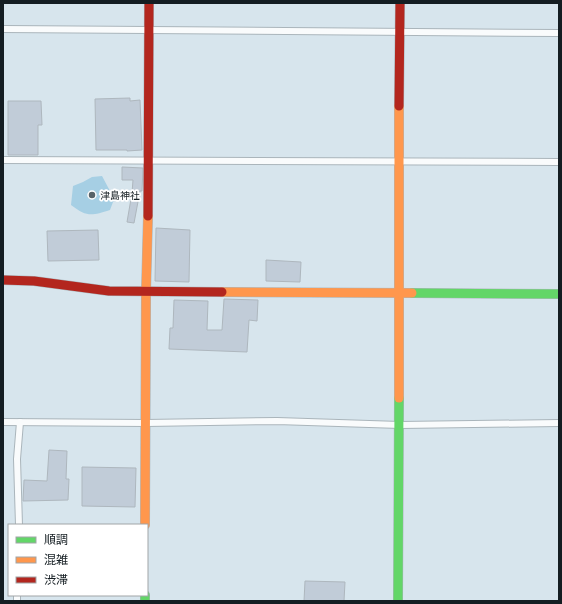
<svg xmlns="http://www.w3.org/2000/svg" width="562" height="604" viewBox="0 0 562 604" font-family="'Asap Condensed','Noto Sans JP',sans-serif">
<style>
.green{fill:#a6cfe4}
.building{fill:#c1ccd8;stroke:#aeb7be}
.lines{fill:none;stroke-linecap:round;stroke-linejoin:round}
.street-casing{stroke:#aab5bb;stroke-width:8}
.fast-casing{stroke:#aab5bb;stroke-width:10}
.slow-casing{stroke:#aab5bb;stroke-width:10}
.jam-casing{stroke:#aab5bb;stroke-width:10}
.street{stroke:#f9fbfc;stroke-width:6}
.fast{stroke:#63d668;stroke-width:9}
.slow{stroke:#ff974d;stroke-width:9}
.jam{stroke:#b3261e;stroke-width:9}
.poi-dot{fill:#586369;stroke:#fff;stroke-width:1.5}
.labels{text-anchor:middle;stroke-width:3.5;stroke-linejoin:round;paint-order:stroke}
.poi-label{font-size:10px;fill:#141d22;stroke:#fff;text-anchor:start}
</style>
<rect width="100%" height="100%" fill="#d7e5ed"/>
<path class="green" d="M102,176L110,191L116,194L110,210C91,216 87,217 71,205L73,186L83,182L92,177Z"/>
<g class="building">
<polygon points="130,98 130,101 140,100 142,150 127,151 127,150 96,150 95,99"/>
<polygon points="8,101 41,101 42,125 38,125 38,155 8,155"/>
<polygon points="122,167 143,168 142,191 140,191 134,223 127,222 132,193 133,180 122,180"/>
<polygon points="156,228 190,230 189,282 155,281"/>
<polygon points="98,230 99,260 48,261 47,231"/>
<polygon points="266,260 301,262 300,282 266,281"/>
<polygon points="224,299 258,300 257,321 249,320 247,352 169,349 170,328 173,328 174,300 208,301 207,330 222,330"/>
<polygon points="49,450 67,451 66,479 69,479 68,500 23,501 24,480 47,481"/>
<polygon points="82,467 136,468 135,507 82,506"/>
<polygon points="305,581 345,582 344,601 304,601"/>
</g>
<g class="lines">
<g class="street-casing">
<g id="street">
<polyline points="3,29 559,33"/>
<polyline points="3,160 559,162"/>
<polyline points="3,422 146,423 277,421 400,425 559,423"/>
<polyline points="19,525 17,459 20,422"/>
<polyline points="17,601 17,595"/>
</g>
</g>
<g class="fast-casing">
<g id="fast">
<polyline points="412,293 559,294"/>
<polyline points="145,595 145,601"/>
<polyline points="398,601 399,398"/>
</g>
</g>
<g class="slow-casing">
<g id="slow">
<polyline points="399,106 399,398"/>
<polyline points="222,292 412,293"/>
<polyline points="145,525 146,292 148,216"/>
</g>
</g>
<g class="jam-casing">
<g id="jam">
<polyline points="399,106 400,3"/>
<polyline points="148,216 149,3"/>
<polyline points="3,280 34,281 109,291 222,292"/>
</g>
</g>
<use href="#street" class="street"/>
<use href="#fast" class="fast"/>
<use href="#slow" class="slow"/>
<use href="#jam" class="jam"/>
</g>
<circle class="poi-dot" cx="92" cy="195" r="4"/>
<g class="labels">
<g class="poi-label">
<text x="100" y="199">津島神社</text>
</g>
</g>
<rect width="562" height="604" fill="none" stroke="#141d22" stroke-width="8"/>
<rect x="8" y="524" width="140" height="72" fill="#ffffff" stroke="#a1a5a7"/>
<rect x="16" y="537" width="20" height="6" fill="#63d668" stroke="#a1a5a7"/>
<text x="44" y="544" font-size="12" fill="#141d22">順調</text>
<rect x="16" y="557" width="20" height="6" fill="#ff974d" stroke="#a1a5a7"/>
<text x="44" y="564" font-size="12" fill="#141d22">混雑</text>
<rect x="16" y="577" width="20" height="6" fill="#b3261e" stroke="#a1a5a7"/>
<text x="44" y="584" font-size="12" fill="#141d22">渋滞</text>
</svg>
